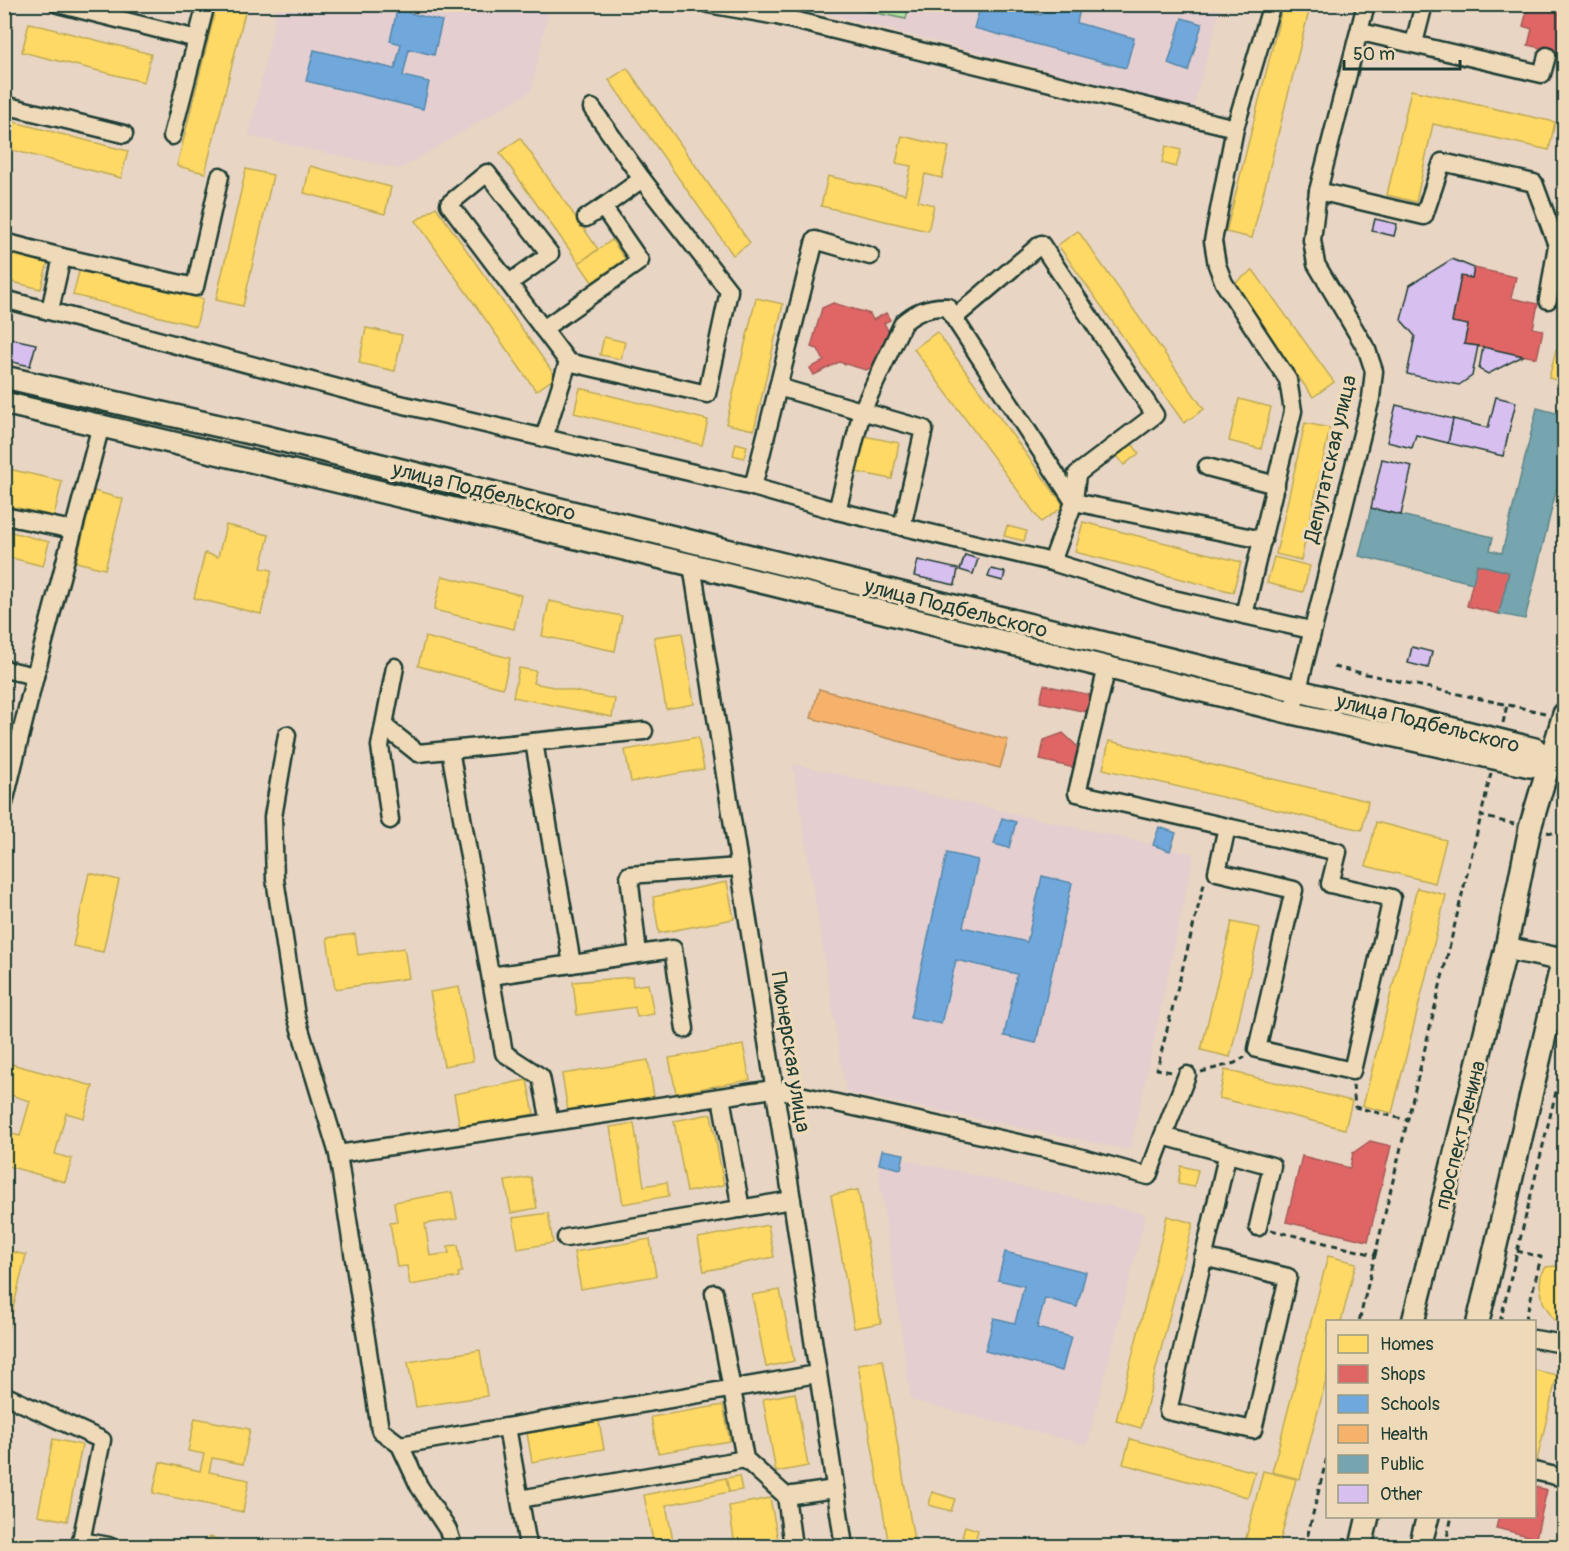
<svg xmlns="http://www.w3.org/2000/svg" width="1569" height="1551" viewBox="0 0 1569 1551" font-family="Pangolin,sans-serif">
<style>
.built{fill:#e4ced0}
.green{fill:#b3e4a4;stroke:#69906c;stroke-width:1.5}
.homes{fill:#ffd966;stroke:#bcaa57;stroke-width:1.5}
.shops{fill:#e06666;stroke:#a65a57;stroke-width:1.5}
.schools{fill:#6fa8dc;stroke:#5788aa;stroke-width:1.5}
.health{fill:#f6b26b;stroke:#b68f5a;stroke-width:1.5}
.public{fill:#76a5af;stroke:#5c868a;stroke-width:1.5}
.building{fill:#d7bfef;stroke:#1f3d34;stroke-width:1.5}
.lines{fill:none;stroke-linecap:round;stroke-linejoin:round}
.minor-casing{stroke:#1f3d34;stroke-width:21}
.major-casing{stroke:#1f3d34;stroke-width:26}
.path{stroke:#1f3d34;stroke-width:3;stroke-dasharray:6 4.5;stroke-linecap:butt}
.minor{stroke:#eedab8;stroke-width:16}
.major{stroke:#eedab8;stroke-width:21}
.labels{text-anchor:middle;stroke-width:6;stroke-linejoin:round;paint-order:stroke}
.street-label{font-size:21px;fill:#1f3d34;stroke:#eedab8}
</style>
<rect width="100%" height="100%" fill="#e9d5c3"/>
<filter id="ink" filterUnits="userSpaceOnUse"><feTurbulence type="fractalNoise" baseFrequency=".0167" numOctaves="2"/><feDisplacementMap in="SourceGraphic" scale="12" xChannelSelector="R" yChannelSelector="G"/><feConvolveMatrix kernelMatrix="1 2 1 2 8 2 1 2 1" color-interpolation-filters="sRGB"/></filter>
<g filter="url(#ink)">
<g class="built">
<polygon points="824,4 1221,5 1193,108 823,12"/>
<polygon points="278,5 550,5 531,91 400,169 249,136"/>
<polygon points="793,764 1194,854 1130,1150 846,1092"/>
<polygon points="876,1153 1146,1214 1087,1445 911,1400"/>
</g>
<polygon class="green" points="837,5 909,4 909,5 906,19"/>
<g class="homes">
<polygon points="217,4 247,4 205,173 177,166"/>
<polygon points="1283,5 1309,11 1252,238 1226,232"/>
<polygon points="29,23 151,54 144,82 22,52"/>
<polygon points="627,68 750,243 733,255 609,80"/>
<polygon points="1411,90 1555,122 1549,150 1433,124 1416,202 1387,195"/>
<polygon points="6,120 128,151 121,178 4,148"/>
<polygon points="902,136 949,147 942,178 925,174 918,201 934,205 928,231 821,206 828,176 905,194 911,166 896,163"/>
<polygon points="520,138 598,249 579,263 500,153"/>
<polygon points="1166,146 1181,150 1176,167 1162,163"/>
<polygon points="310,166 391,187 385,214 304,193"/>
<polygon points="246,169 273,175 243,306 216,300"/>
<polygon points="1564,180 1564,222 1555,219"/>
<polygon points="436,207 556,377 536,391 416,221"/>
<polygon points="1078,231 1204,409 1184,423 1058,245"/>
<polygon points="612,240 625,259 592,282 579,263"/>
<polygon points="4,251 48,261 41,289 4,280"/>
<polygon points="80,268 203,299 196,326 73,295"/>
<polygon points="1253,270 1334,382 1313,397 1232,285"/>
<polygon points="756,298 783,304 754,430 726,424"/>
<polygon points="366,328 402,335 395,371 359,363"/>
<polygon points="937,332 1064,506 1041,522 914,349"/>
<polygon points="604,337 625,342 621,359 600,355"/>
<polygon points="1564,348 1564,382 1549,378 1556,350 1564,352"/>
<polygon points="580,388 708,420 702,445 574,413"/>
<polygon points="1239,399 1271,407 1261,449 1229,441"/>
<polygon points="1305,423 1330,428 1301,560 1276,554"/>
<polygon points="864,436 899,443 892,479 856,472"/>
<polygon points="1129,440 1139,453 1124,465 1114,452"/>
<polygon points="736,443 747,446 744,458 733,455"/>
<polygon points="4,468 62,481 54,516 4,505"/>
<polygon points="94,491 123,499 105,569 76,562"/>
<polygon points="1083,522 1241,562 1233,592 1075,552"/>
<polygon points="226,525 269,535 261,568 272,570 261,614 194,598 205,553 218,557"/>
<polygon points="1007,526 1027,531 1024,541 1004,536"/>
<polygon points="4,530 49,542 43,566 4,556"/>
<polygon points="1274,557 1310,566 1303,592 1267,583"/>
<polygon points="442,576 521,595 514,629 434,610"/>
<polygon points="549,601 622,616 615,651 542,636"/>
<polygon points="682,633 694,704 666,709 654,637"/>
<polygon points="425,637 510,658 503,688 418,666"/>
<polygon points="519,668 536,671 533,683 615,699 612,717 513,697"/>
<polygon points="698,737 704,769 631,782 625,750"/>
<polygon points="1109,741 1368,801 1362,830 1103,769"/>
<polygon points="1376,822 1446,840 1435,883 1366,866"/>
<polygon points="89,873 119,880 103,952 73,946"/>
<polygon points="727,882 734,919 659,933 653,897"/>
<polygon points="1417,888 1446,895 1392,1113 1363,1106"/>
<polygon points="1232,922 1260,928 1230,1057 1201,1050"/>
<polygon points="355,934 358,955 404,948 409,978 335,989 327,938"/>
<polygon points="632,977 633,986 648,984 654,1014 637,1017 635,1007 577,1015 573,982"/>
<polygon points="459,987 473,1061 444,1066 430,992"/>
<polygon points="743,1045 750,1080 676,1093 669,1058"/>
<polygon points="648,1060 654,1097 568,1111 562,1074"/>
<polygon points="4,1062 93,1086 84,1118 66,1113 55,1154 72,1159 65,1182 4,1165 4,1132 20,1136 30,1101 4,1093"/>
<polygon points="1225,1070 1352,1101 1345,1129 1219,1098"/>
<polygon points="527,1080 534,1114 460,1128 454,1094"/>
<polygon points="711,1114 724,1185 687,1192 674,1121"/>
<polygon points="634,1123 644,1186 667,1182 669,1196 623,1204 610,1127"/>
<polygon points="1181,1166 1198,1170 1194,1187 1178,1184"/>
<polygon points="531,1177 537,1208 511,1213 505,1181"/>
<polygon points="858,1190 881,1323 854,1328 831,1195"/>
<polygon points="452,1192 457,1219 425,1224 430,1256 449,1253 448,1246 458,1245 462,1272 458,1273 459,1277 410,1285 407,1266 397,1267 390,1223 397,1222 394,1202"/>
<polygon points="548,1213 553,1243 518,1249 513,1218"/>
<polygon points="1167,1216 1193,1223 1141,1428 1116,1421"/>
<polygon points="768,1225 774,1257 704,1271 698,1238"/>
<polygon points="650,1239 656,1276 581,1289 574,1252"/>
<polygon points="4,1250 26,1255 8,1329 4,1328"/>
<polygon points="1328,1256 1356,1263 1341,1322 1328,1322 1328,1373 1300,1479 1272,1472"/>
<polygon points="1556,1266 1564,1268 1564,1328 1553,1319 1543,1302 1540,1285 1541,1275 1546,1267"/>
<polygon points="780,1290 794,1361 766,1367 752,1295"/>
<polygon points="480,1350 487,1396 416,1407 408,1362"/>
<polygon points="883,1360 915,1546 889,1546 858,1364"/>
<polygon points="1534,1370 1557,1375 1537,1460 1534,1459"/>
<polygon points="795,1393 808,1466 776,1472 763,1399"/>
<polygon points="723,1405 730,1441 658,1453 651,1417"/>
<polygon points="195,1418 250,1429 243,1464 212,1458 209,1472 249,1480 243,1512 153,1493 160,1462 200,1471 204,1454 188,1451"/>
<polygon points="599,1421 604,1449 532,1462 527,1433"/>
<polygon points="53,1439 82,1445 67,1521 38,1515"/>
<polygon points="1130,1439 1255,1472 1248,1497 1123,1464"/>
<polygon points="1263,1471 1296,1479 1279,1546 1244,1546"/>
<polygon points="739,1476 742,1490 729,1492 726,1478"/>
<polygon points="726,1478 729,1492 666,1505 674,1546 654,1546 644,1495"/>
<polygon points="932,1492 955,1499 951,1511 929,1505"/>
<polygon points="770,1498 779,1545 735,1546 729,1506"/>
<polygon points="965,1526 978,1530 975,1541 962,1537"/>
<polygon points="209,1537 225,1541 224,1546 207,1546"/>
<polygon points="1536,1538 1564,1544 1564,1546 1534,1546"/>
</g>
<g class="shops">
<polygon points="1510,4 1564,4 1564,54 1528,45 1532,29 1523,26 1527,11 1509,7"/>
<polygon points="1474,268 1516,277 1511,298 1538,304 1533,328 1543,330 1537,358 1464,344 1468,325 1452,322 1461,276 1472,278"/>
<polygon points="833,303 870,314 873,320 886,313 890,320 884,323 890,334 881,363 866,370 839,362 814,375 810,368 824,361 818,349 811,347 822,308"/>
<polygon points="1477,564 1509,572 1499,614 1467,606"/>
<polygon points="1044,685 1091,695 1087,712 1040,702"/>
<polygon points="1063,733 1079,748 1075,768 1040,760 1044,740"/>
<polygon points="1370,1141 1391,1146 1368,1241 1286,1222 1302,1156 1350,1168 1353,1153"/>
<polygon points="1534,1486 1547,1490 1536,1538 1496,1528 1499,1516 1534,1516"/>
</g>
<g class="schools">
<polygon points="981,4 1003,4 1041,15 1044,4 1081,4 1077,23 1134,38 1126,68 974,28"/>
<polygon points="397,10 442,21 434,55 409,49 403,76 429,82 423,109 306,81 314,50 395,69 401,44 390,41"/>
<polygon points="1182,18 1202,24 1188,71 1168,64"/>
<polygon points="1002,818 1016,822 1009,848 994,844"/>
<polygon points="1159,827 1176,833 1170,851 1153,845"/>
<polygon points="947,853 978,860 963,927 1027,942 1042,876 1072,883 1036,1043 1004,1036 1017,974 956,960 941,1024 910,1018"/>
<polygon points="882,1150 904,1154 901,1169 879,1164"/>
<polygon points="1005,1252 1086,1272 1077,1307 1045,1298 1037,1328 1071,1337 1062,1371 985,1351 994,1318 1015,1323 1024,1286 998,1280"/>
</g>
<polygon class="health" points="819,689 1008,740 1000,768 811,718"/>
<polygon class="public" points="1537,408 1564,415 1564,458 1525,619 1499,614 1509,572 1477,564 1473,583 1359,556 1371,508 1493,537 1490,550 1502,553"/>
<g class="building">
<polygon points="1375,219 1397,224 1394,236 1372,231"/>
<polygon points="1452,259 1474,268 1472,278 1461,276 1452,322 1468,325 1464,344 1478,346 1472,376 1459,385 1407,374 1415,336 1401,320 1410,285"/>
<polygon points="4,337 36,344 30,366 4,360"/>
<polygon points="1483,347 1523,356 1488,374 1479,369"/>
<polygon points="1496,397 1516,402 1503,456 1448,443 1453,419 1488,428"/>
<polygon points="1396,405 1453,419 1448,443 1416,435 1412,448 1387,442"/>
<polygon points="1382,459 1412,466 1401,515 1371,508"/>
<polygon points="965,555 978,559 973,574 960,570"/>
<polygon points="918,560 958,569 955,585 914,576"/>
<polygon points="991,569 1005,572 1003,581 988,577"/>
<polygon points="1412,647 1432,652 1428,668 1408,663"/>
</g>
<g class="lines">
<g class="minor-casing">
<g id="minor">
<polyline points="58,4 197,39"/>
<polyline points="708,4 777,16 1235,128"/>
<polyline points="1361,32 1542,74 1547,56"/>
<polyline points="1414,43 1424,4"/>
<polyline points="4,105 124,134"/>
<polyline points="172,136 206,4"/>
<polyline points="1318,191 1424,216 1442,162 1534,183 1557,245 1548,300"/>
<polyline points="586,218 603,207"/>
<polyline points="4,242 62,257"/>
<polyline points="509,283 550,254 487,173 449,204 568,362 544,438"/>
<polyline points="4,299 383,400 753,487 837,511 1052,562 1164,597 1311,630"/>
<polyline points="50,310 62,257 195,287 220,176"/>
<polyline points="954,318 1074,502 1263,540"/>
<polyline points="543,329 640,261 603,207 642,179 592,108"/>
<polyline points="568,362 707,394 729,291 642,179"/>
<polyline points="778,387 815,240 870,256"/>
<polyline points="1207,467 1276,485"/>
<polyline points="753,487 778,387 924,429 902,527"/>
<path d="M837,511L862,411L903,323C916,311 931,306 948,307L954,318L1041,244L1155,415L1077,474L1074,502L1052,562"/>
<polyline points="4,516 73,530"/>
<polyline points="692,565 792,1200 844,1546"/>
<polyline points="1244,615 1293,411 1288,380 1224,283 1217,265 1213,241 1235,128 1272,4"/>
<polyline points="1107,667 1077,793 1338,852 1330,884 1392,898 1352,1071 1257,1049 1294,890 1217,872 1227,827"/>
<polyline points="4,669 35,676 101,425"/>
<polyline points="1292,713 1371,398 1374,371 1367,350 1316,264 1312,240 1318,191 1366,4"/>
<polyline points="384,726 418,753 644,731"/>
<polyline points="287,735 273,817 275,879 296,1016 338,1154 380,1430 400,1445 817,1374"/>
<polyline points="534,742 572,964"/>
<polyline points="450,750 504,1053 541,1077 550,1122"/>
<polyline points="4,803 35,676"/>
<polyline points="390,820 380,746 395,667"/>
<polyline points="638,954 629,875 739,867"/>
<polyline points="491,976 673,949 685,1029"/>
<polyline points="721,1097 741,1209"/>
<polyline points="1163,1136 1187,1075"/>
<polyline points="338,1154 773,1089 1068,1154 1148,1176 1163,1136 1272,1166 1258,1227"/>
<polyline points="566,1238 792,1200"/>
<polyline points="1203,1257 1288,1277 1253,1430 1168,1411 1227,1156"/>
<polyline points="714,1293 745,1459 786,1496 835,1489"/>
<polyline points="1534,1339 1564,1344"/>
<polyline points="4,1395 102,1440 80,1546"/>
<polyline points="507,1427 528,1546"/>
<polyline points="400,1445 419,1486 448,1530 453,1546"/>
<polyline points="1534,1471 1564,1478"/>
<polyline points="786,1496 793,1546"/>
<polyline points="520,1499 745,1459"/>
<polyline points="81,1541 109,1546"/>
</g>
</g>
<g class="major-casing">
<g id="major">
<polyline points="4,377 263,436 1535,749 1549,762"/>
<polyline points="4,403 692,565 1292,713 1530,766 1549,762 1564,765"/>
<polyline points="1506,948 1563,960"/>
<polyline points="1413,1322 1506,948 1530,828 1564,714"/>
<polyline points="1478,1322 1564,954"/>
<polyline points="1361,1546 1368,1516"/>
<polyline points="1420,1546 1428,1516"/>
</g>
</g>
<g class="path">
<polyline points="1334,667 1545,713"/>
<polyline points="1503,723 1507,705"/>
<polyline points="1491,773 1481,816 1514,824"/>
<polyline points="1547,832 1564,836"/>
<polyline points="1171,1072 1157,1069 1205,880"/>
<polyline points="1201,1072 1235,1063 1245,1057"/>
<polyline points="1353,1085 1355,1107 1407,1120"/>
<polyline points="1271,1230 1375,1255 1359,1322"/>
<polyline points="1517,1251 1541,1257 1525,1322"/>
<polyline points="1375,1255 1481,816"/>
<polyline points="1500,1322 1564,1059"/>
<polyline points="1305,1546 1328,1453"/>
<polyline points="1445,1546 1452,1516"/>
</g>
<use href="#minor" class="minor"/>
<use href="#major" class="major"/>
</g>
</g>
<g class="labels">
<g class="street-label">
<text transform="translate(1330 459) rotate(-77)" y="7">Депутатская улица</text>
<text transform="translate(484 491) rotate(14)" y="7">улица Подбельского</text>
<text transform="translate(956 608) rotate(14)" y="7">улица Подбельского</text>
<text transform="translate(1428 723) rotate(14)" y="7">улица Подбельского</text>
<text transform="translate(791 1052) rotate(81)" y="7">Пионерская улица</text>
<text transform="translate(1460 1135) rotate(-76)" y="7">проспект Ленина</text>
</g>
</g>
<rect width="1569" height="1551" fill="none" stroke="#eedab8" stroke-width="24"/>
<rect x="12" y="12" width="1545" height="1527" fill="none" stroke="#1f3d34" stroke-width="2" filter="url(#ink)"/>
<rect x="1326" y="1320" width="210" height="198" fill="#eedab8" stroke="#9b9b83" stroke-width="1.5"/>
<rect x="1338" y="1335" width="30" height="18" fill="#ffd966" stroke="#9b9b83" stroke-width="1.5"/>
<text x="1380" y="1350" font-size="18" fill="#1f3d34">Homes</text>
<rect x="1338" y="1365" width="30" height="18" fill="#e06666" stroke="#9b9b83" stroke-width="1.5"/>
<text x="1380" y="1380" font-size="18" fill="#1f3d34">Shops</text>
<rect x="1338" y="1395" width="30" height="18" fill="#6fa8dc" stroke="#9b9b83" stroke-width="1.5"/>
<text x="1380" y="1410" font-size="18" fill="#1f3d34">Schools</text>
<rect x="1338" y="1425" width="30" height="18" fill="#f6b26b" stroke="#9b9b83" stroke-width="1.5"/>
<text x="1380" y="1440" font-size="18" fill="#1f3d34">Health</text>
<rect x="1338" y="1455" width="30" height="18" fill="#76a5af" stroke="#9b9b83" stroke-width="1.5"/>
<text x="1380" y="1470" font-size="18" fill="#1f3d34">Public</text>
<rect x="1338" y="1485" width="30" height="18" fill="#d7bfef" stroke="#9b9b83" stroke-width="1.5"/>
<text x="1380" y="1500" font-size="18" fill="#1f3d34">Other</text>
<path d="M1344 60v9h116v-9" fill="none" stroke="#1f3d34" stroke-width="3"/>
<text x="1353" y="60" font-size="18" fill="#1f3d34" stroke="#eedab8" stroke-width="4.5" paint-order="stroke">50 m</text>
</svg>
